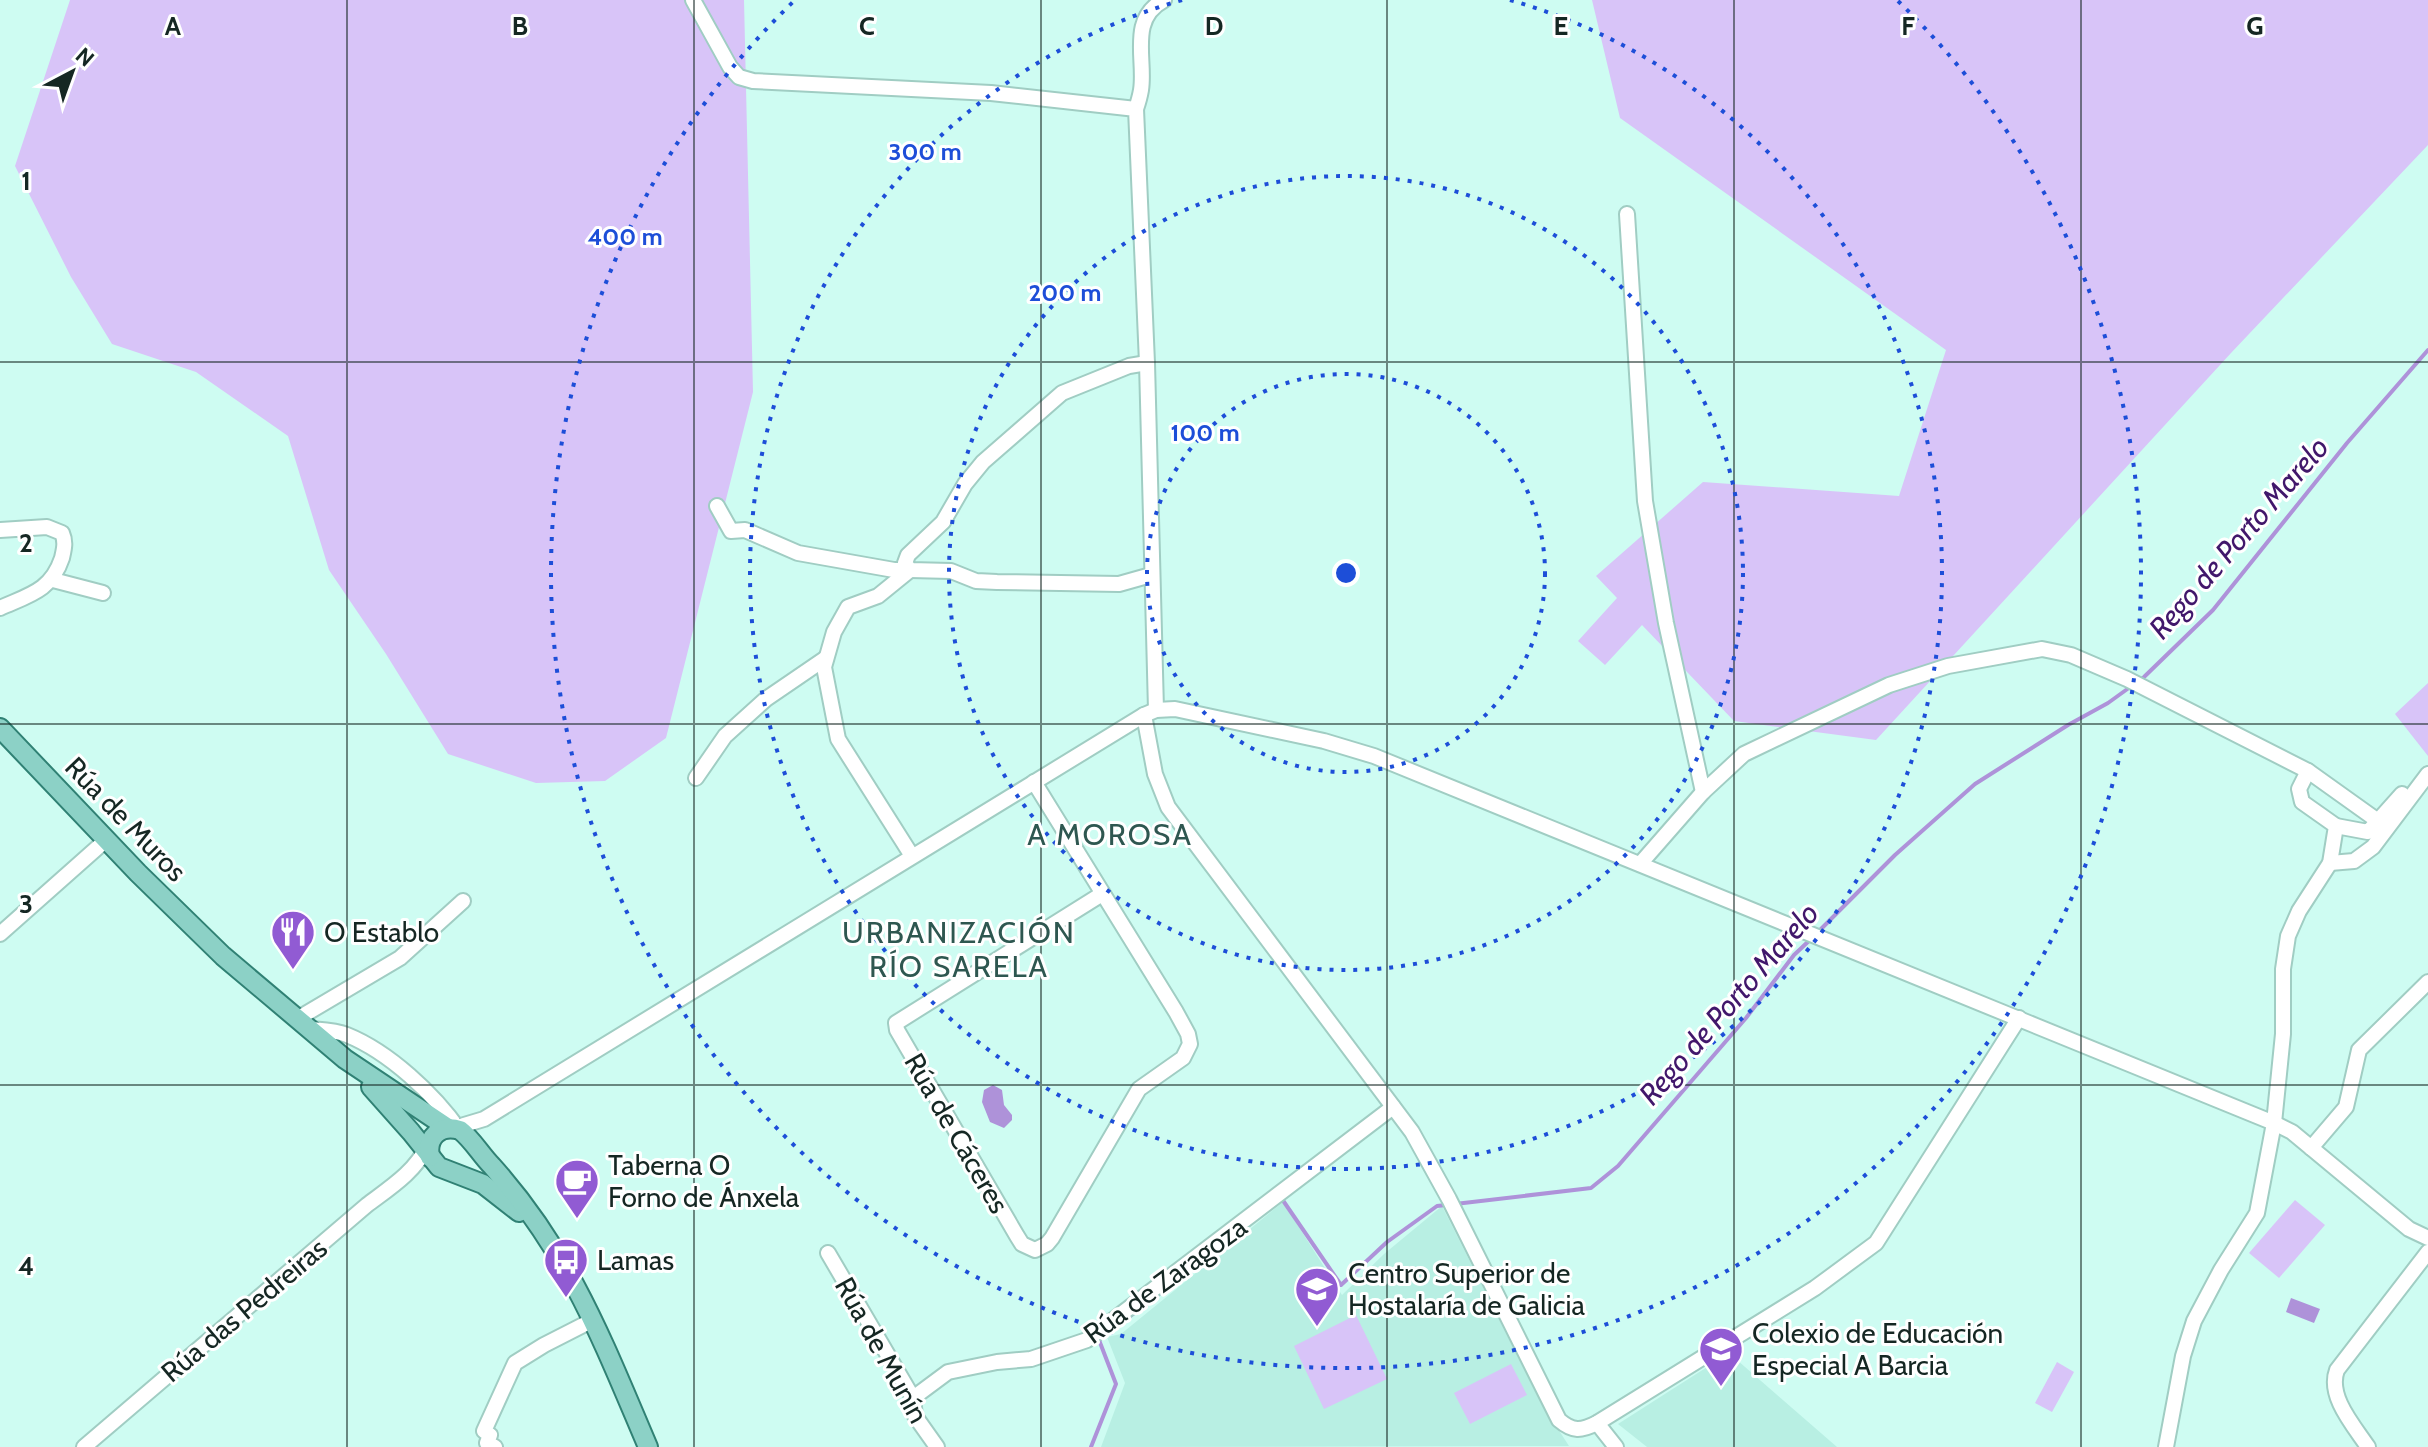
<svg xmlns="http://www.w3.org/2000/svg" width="2428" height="1447" viewBox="0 0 2428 1447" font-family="Cabin,sans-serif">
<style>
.built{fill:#b8efe3}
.green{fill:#d8c4f8}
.water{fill:#ae92d9}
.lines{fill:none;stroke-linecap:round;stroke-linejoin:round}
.stream{stroke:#ae92d9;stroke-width:4}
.minor-casing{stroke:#a0cdc3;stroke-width:18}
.major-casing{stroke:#308174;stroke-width:22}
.minor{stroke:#fff;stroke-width:14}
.major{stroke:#8cd1c6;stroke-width:18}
.grid{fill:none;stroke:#152723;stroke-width:2;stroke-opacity:0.55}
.ring{fill:none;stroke:#1d4ed8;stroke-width:4;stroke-dasharray:4 8}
.labels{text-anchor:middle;stroke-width:6;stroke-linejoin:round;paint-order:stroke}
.street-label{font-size:28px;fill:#152723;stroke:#fff}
.poi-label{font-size:28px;fill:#152723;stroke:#fff;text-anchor:start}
.water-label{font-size:30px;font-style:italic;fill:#41176b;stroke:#fff}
.neighbourhood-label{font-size:30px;letter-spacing:2px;fill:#2e5750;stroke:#fff}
.grid-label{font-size:26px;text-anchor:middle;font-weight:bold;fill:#152723;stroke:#fff;stroke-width:6;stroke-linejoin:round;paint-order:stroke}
.centre{fill:#1d4ed8;stroke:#fff;stroke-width:4}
.ring-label{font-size:24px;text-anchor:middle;font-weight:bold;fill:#1d4ed8;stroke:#fff;stroke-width:6;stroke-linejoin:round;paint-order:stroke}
</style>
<rect width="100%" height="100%" fill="#cefcf2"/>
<g class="built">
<polygon points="1283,1202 1342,1295 1384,1254 1442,1206 1542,1404 1569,1446 1101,1447 1125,1383 1107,1337 1121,1334"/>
<polygon points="1729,1353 1837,1447 1647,1447 1618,1424"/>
</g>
<g class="green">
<polygon points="70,0 744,0 753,392 666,738 605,781 536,783 448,754 386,654 329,570 288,436 196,372 112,344 71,277 15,166"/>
<polygon points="1592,0 2428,0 2428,145 2231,353 1876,740 1734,721 1642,625 1605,665 1578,641 1617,598 1596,576 1703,482 1899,496 1946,350 1620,118"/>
<polygon points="2428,683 2428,756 2395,714"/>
<polygon points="2295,1200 2325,1225 2279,1278 2249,1253"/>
<polygon points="1356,1315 1387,1379 1324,1409 1294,1346"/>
<polygon points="2057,1362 2074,1372 2052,1412 2035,1403"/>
<polygon points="1511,1364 1527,1395 1470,1424 1454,1393"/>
</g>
<g class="water">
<polygon points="993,1085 1002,1090 1004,1105 1012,1115 1012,1120 1004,1128 990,1122 982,1102 984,1090"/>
<polygon points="2291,1298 2320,1309 2314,1323 2286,1312"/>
</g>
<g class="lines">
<g class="stream">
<polyline points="1818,932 1895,855 1975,784 2068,725 2108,703 2144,677 2213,610 2347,443 2428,350"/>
<polyline points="1282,1199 1341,1285 1387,1242 1437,1206 1446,1205"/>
<polyline points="1455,1204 1591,1188 1618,1166 1746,1018 1794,955 1812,938"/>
<polyline points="1091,1447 1116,1384 1099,1340 1206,1258"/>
</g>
<g class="minor-casing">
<g id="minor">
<polyline points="693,0 730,67 739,77 753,81 991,93 1136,109 1147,363 1156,710"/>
<path d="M1136,109C1138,103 1140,96 1141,90C1146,60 1128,19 1164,0"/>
<polyline points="1627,214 1645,501 1666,623 1703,792 1744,754 1889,685 1948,666 2042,649 2071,655 2127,679 2308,771 2378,821"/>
<polyline points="1147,363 1129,366 1062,393 983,462 965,484 943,522 908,555 905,563 910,570 951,571 976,581 997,582 1119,584 1151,575"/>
<polyline points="717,506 731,531 745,530 798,553 894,570 909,570"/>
<path d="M0,530L47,527L62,533C66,542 64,549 62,558C51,591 29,595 0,608"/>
<polyline points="910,570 878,596 848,607 834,632 824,667 838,739 912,856"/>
<polyline points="53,580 103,593"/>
<path d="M1144,715L1155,774L1168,807L1412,1132L1449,1199L1559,1420C1573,1432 1581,1431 1597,1423L1815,1288L1876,1243L2019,1018"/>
<polyline points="696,778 725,736 766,699 826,658"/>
<polyline points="1034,782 1176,1012 1188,1034 1190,1044 1183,1058 1139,1089 1052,1238 1047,1244 1035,1250 1022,1244 1017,1236 897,1030 896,1023 1102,894"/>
<polyline points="2336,826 2368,832 2402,794"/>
<polyline points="2330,863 2354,861 2373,847 2428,774"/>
<polyline points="1640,864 1703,792"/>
<polyline points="0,934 106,840"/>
<polyline points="297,1019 400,958 463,901"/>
<path d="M310,1029C322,1030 335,1030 347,1035C389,1052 434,1094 460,1131"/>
<polyline points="454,1128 484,1119 1144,715 1156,710 1175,709 1324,741 1374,756 2274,1123 2292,1132 2409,1229 2428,1238"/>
<polyline points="2311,1148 2346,1107 2359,1050 2428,982"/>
<polyline points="828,1253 913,1398 915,1416 937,1447"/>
<polyline points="913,1398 948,1372 997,1362 1031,1359 1087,1340 1393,1107"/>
<polyline points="1597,1423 1616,1447"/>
<path d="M84,1447L367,1205C391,1187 415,1172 428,1145"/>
<polyline points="495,1447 487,1443 490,1435 484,1431 515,1363 544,1345 593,1320"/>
<polyline points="2166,1447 2183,1356 2194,1321 2221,1270 2257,1213 2274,1123 2283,1034 2283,969 2288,936 2299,911 2330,863 2336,826 2302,802 2299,789 2308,771"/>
<path d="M2368,1447C2354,1426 2327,1396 2337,1370L2428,1252"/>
</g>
</g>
<g class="major-casing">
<g id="major">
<polyline points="0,728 138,873 223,956 345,1059 448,1128"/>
<polyline points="371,1087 411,1132 439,1167 483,1184 519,1212"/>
<path d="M430,1157C426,1137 440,1124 460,1130C472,1139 481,1155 492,1166C570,1253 603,1342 648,1447"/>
</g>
</g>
<use href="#minor" class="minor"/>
<use href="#major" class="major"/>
</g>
<path class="grid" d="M347,0V1447M694,0V1447M1041,0V1447M1387,0V1447M1734,0V1447M2081,0V1447M0,362H2428M0,724H2428M0,1085H2428"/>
<g class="ring">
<circle cx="1346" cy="573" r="199"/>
<circle cx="1346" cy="573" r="397"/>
<path d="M1510 0A596 596 0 1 1 1182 0"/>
<path d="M1898 1A795 795 0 1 1 794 1"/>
</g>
<defs>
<g id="restaurant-pin" transform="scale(2.3)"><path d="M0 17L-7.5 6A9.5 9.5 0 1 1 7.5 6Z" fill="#915bd3" stroke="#fff"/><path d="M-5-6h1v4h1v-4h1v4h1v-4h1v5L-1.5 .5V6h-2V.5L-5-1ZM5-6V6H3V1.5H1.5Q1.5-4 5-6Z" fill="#fff"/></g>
<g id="cafe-pin" transform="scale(2.3)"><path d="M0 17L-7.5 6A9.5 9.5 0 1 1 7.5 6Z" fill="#915bd3" stroke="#fff"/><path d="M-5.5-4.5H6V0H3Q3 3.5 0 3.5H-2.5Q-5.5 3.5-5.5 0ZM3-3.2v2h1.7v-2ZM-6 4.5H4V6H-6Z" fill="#fff"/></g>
<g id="bus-pin" transform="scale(2.3)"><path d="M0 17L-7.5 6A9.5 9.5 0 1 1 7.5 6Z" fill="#915bd3" stroke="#fff"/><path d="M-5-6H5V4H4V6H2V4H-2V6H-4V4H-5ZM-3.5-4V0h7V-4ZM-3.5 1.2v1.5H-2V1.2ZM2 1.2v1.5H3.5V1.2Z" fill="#fff"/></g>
<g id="school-pin" transform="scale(2.3)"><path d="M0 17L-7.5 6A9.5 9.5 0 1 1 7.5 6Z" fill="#915bd3" stroke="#fff"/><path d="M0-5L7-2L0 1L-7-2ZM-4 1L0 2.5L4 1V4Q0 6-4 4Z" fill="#fff"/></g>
</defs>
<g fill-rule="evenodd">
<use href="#restaurant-pin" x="293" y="932"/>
<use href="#cafe-pin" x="577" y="1181"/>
<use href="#bus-pin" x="566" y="1260"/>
<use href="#school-pin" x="1317" y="1289"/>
<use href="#school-pin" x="1721" y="1349"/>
</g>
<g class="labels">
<g class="street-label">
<text transform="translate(126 819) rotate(46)" y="10">Rúa de Muros</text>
<text transform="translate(957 1133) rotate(60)" y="10">Rúa de Cáceres</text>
<text transform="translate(1165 1280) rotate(-36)" y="10">Rúa de Zaragoza</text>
<text transform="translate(244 1310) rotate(-40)" y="10">Rúa das Pedreiras</text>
<text transform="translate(882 1350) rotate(61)" y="10">Rúa de Munín</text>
</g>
<g class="poi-label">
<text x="324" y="942">O Establo</text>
<text x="608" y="1175">Taberna O<tspan x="608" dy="32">Forno de Ánxela</tspan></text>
<text x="597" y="1270">Lamas</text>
<text x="1348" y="1283">Centro Superior de<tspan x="1348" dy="32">Hostalaría de Galicia</tspan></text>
<text x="1752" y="1343">Colexio de Educación<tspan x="1752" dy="32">Especial A Barcia</tspan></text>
</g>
<g class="water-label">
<text transform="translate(2239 538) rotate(-49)" y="10">Rego de Porto Marelo</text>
<text transform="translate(1729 1004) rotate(-49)" y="10">Rego de Porto Marelo</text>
</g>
<g class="neighbourhood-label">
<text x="1110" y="845">A MOROSA</text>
<text x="959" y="943">URBANIZACIÓN<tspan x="959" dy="34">RÍO SARELA</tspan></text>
</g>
</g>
<g class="grid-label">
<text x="173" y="35">A</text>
<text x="520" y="35">B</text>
<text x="867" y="35">C</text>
<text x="1214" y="35">D</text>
<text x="1561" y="35">E</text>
<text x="1908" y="35">F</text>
<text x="2255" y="35">G</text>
<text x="26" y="190">1</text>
<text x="26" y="552">2</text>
<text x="26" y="913">3</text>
<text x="26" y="1275">4</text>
</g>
<circle cx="1346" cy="573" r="12" class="centre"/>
<g class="ring-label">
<text x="925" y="160">300 m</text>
<text x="625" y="245">400 m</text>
<text x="1065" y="301">200 m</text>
<text x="1205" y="441">100 m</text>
</g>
<g transform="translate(72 72) rotate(41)" stroke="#ffffff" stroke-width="6" paint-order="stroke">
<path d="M0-6L14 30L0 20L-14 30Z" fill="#152723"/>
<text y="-12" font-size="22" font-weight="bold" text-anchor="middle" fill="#152723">N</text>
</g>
</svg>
